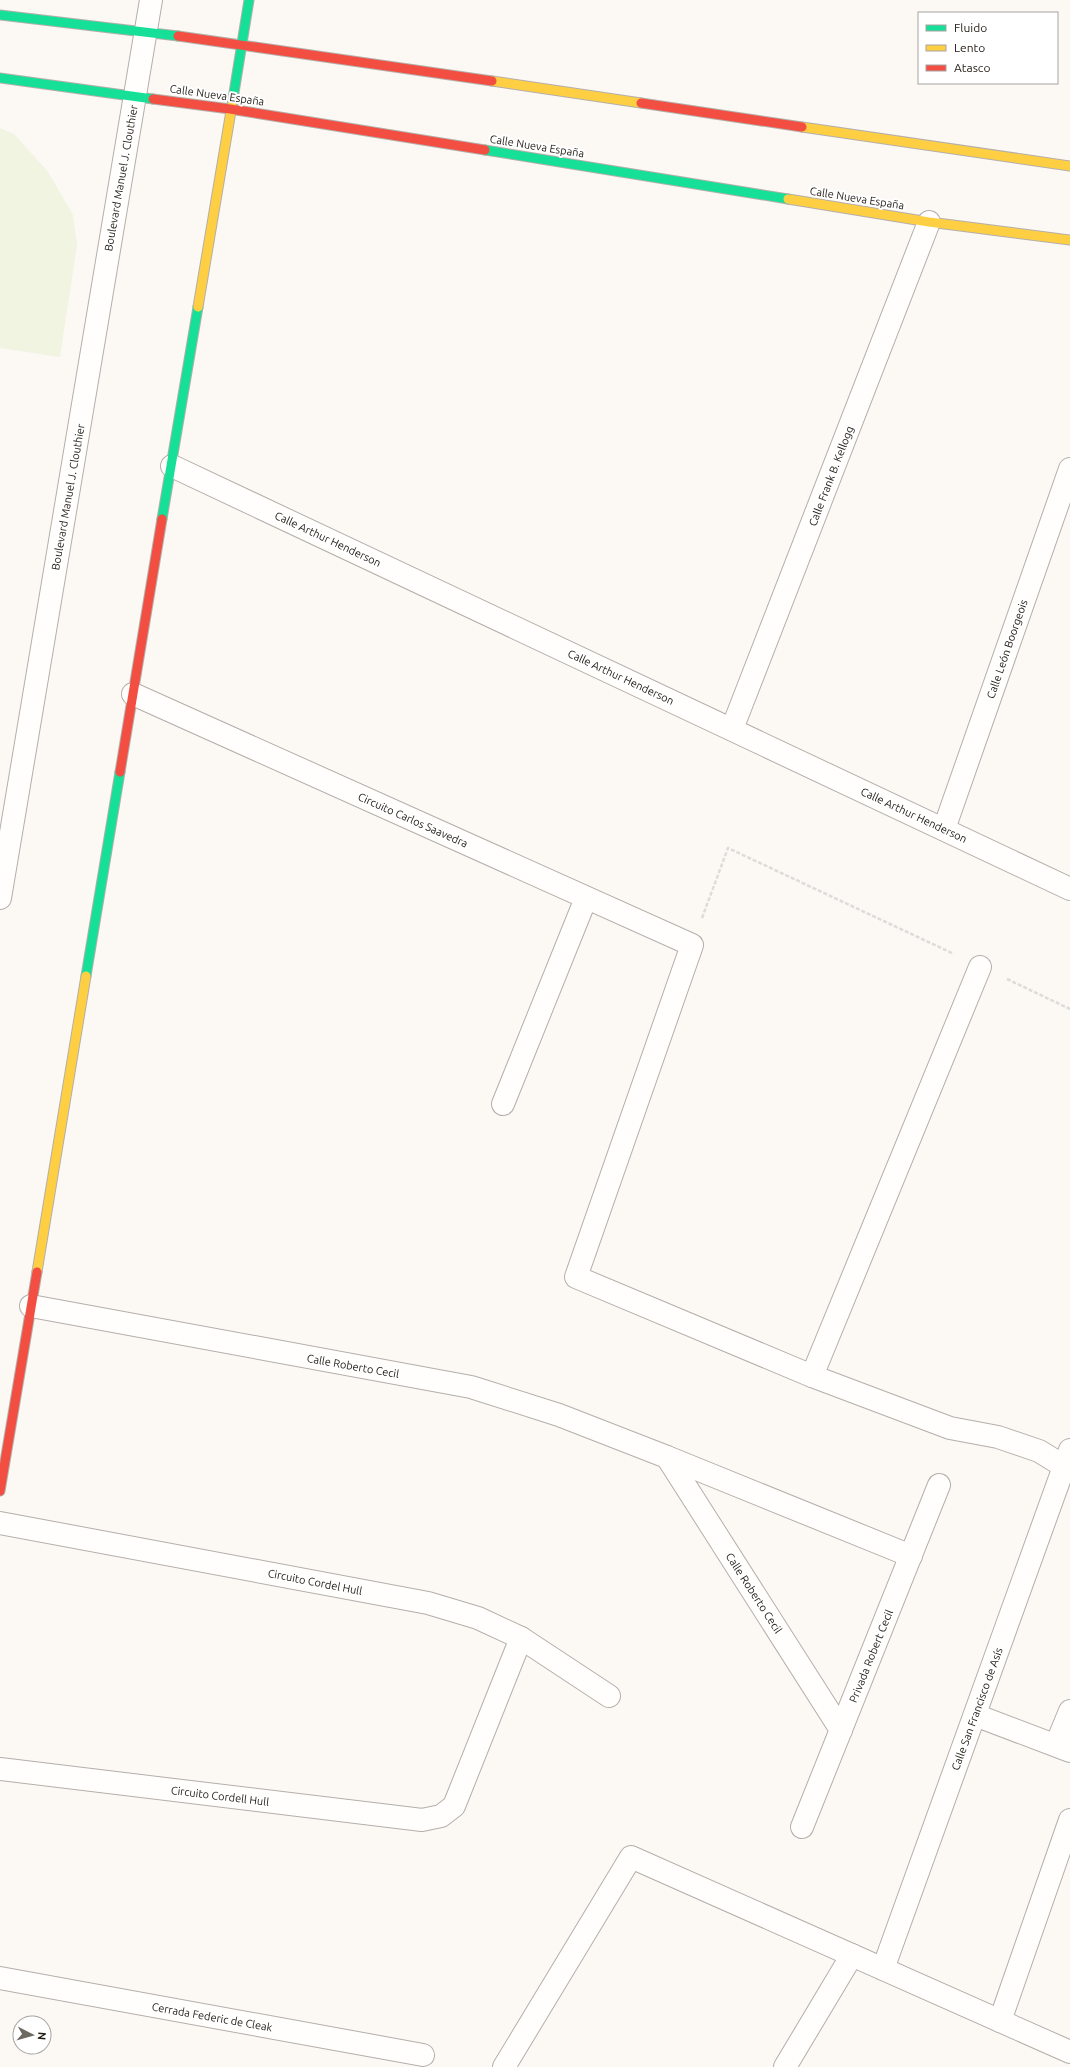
<svg xmlns="http://www.w3.org/2000/svg" width="1070" height="2067" viewBox="0 0 1070 2067" font-family="Ubuntu,sans-serif">
<style>
.green{fill:#f0f4e1}
.lines{fill:none;stroke-linecap:round;stroke-linejoin:round}
.street-casing{stroke:#b4afaa;stroke-width:24}
.fast-casing{stroke:#b4afaa;stroke-width:11}
.slow-casing{stroke:#b4afaa;stroke-width:11}
.jam-casing{stroke:#b4afaa;stroke-width:11}
.path{stroke:#dddcdb;stroke-width:2.5;stroke-dasharray:4 2;stroke-linecap:butt}
.street{stroke:#fffefd;stroke-width:22}
.fast{stroke:#16e098;stroke-width:9}
.slow{stroke:#ffcf43;stroke-width:9}
.jam{stroke:#f24e42;stroke-width:9}
.labels{text-anchor:middle;stroke-width:4;stroke-linejoin:round;paint-order:stroke}
.street-label{font-size:11px;fill:#211b14;stroke:#fff}
</style>
<rect width="100%" height="100%" fill="#fcf8f4"/>
<polygon class="green" points="0,128 14,134 48,172 73,215 77,245 60,357 0,348"/>
<g class="lines">
<g class="street-casing">
<g id="street">
<polyline points="172,466 1070,889"/>
<polyline points="133,694 692,945 576,1277 812,1376 950,1428 998,1437 1039,1451 1070,1470"/>
<polyline points="732,729 929,222"/>
<polyline points="944,829 1070,469"/>
<polyline points="0,898 151,0"/>
<polyline points="503,1104 586,898"/>
<polyline points="31,1306 471,1387 559,1415 667,1457 841,1730"/>
<polyline points="812,1376 980,967"/>
<polyline points="667,1457 911,1556"/>
<polyline points="0,1523 428,1603 478,1618 521,1638 609,1696"/>
<polyline points="975,1715 1070,1751"/>
<polyline points="1056,1745 1070,1711"/>
<polyline points="0,1769 422,1820 441,1816 454,1806 521,1638"/>
<polyline points="802,1827 939,1485"/>
<polyline points="883,1969 1070,1450"/>
<polyline points="0,1978 423,2055"/>
<polyline points="1000,2021 1070,1820"/>
<polyline points="504,2067 631,1857 1070,2052"/>
<polyline points="785,2067 852,1955"/>
</g>
</g>
<g class="fast-casing">
<g id="fast">
<polyline points="0,15 178,36"/>
<polyline points="0,78 153,99"/>
<polyline points="232,105 249,0"/>
<polyline points="485,150 788,199"/>
<polyline points="162,519 198,307"/>
<polyline points="86,976 120,772"/>
</g>
</g>
<g class="slow-casing">
<g id="slow">
<polyline points="492,81 641,103"/>
<polyline points="802,127 1070,166"/>
<polyline points="788,199 929,222 1070,240"/>
<polyline points="198,307 232,105"/>
<polyline points="37,1272 86,976"/>
</g>
</g>
<g class="jam-casing">
<g id="jam">
<polyline points="178,36 492,81"/>
<polyline points="153,99 230,109 485,150"/>
<polyline points="641,103 802,127"/>
<polyline points="120,772 162,519"/>
<polyline points="0,1491 37,1272"/>
</g>
</g>
<g class="path">
<polyline points="702,918 728,848 954,954"/>
<polyline points="1007,979 1070,1009"/>
</g>
<use href="#street" class="street"/>
<use href="#fast" class="fast"/>
<use href="#slow" class="slow"/>
<use href="#jam" class="jam"/>
</g>
<g class="labels">
<g class="street-label">
<text transform="translate(217 95) rotate(8)" y="4">Calle Nueva España</text>
<text transform="translate(537 146) rotate(9)" y="4">Calle Nueva España</text>
<text transform="translate(121 178) rotate(-80)" y="4">Boulevard Manuel J. Clouthier</text>
<text transform="translate(857 198) rotate(9)" y="4">Calle Nueva España</text>
<text transform="translate(831 476) rotate(-69)" y="4">Calle Frank B. Kellogg</text>
<text transform="translate(68 497) rotate(-80)" y="4">Boulevard Manuel J. Clouthier</text>
<text transform="translate(328 539) rotate(25)" y="4">Calle Arthur Henderson</text>
<text transform="translate(1007 649) rotate(-71)" y="4">Calle León Boorgeois</text>
<text transform="translate(621 677) rotate(25)" y="4">Calle Arthur Henderson</text>
<text transform="translate(914 815) rotate(25)" y="4">Calle Arthur Henderson</text>
<text transform="translate(413 820) rotate(24)" y="4">Circuito Carlos Saavedra</text>
<text transform="translate(353 1366) rotate(10)" y="4">Calle Roberto Cecil</text>
<text transform="translate(315 1582) rotate(11)" y="4">Circuito Cordel Hull</text>
<text transform="translate(754 1593) rotate(57)" y="4">Calle Roberto Cecil</text>
<text transform="translate(871 1656) rotate(-68)" y="4">Privada Robert Cecil</text>
<text transform="translate(977 1709) rotate(-70)" y="4">Calle San Francisco de Asís</text>
<text transform="translate(220 1796) rotate(7)" y="4">Circuito Cordell Hull</text>
<text transform="translate(212 2017) rotate(10)" y="4">Cerrada Federic de Cleak</text>
</g>
</g>
<rect x="918" y="12" width="140" height="72" fill="#ffffff" stroke="#a6a4a1"/>
<rect x="926" y="25" width="20" height="6" fill="#16e098" stroke="#a6a4a1"/>
<text x="954" y="32" font-size="12" fill="#211b14">Fluido</text>
<rect x="926" y="45" width="20" height="6" fill="#ffcf43" stroke="#a6a4a1"/>
<text x="954" y="52" font-size="12" fill="#211b14">Lento</text>
<rect x="926" y="65" width="20" height="6" fill="#f24e42" stroke="#a6a4a1"/>
<text x="954" y="72" font-size="12" fill="#211b14">Atasco</text>
<g transform="translate(32 2035) rotate(96)"><circle r="19" fill="#ffffff" stroke="#a6a4a1"/>
<path d="M0-3L7 15L0 10L-7 15Z" fill="#6e6862"/>
<text y="-6" font-size="11" font-weight="bold" text-anchor="middle" fill="#211b14">N</text>
</g>
</svg>
